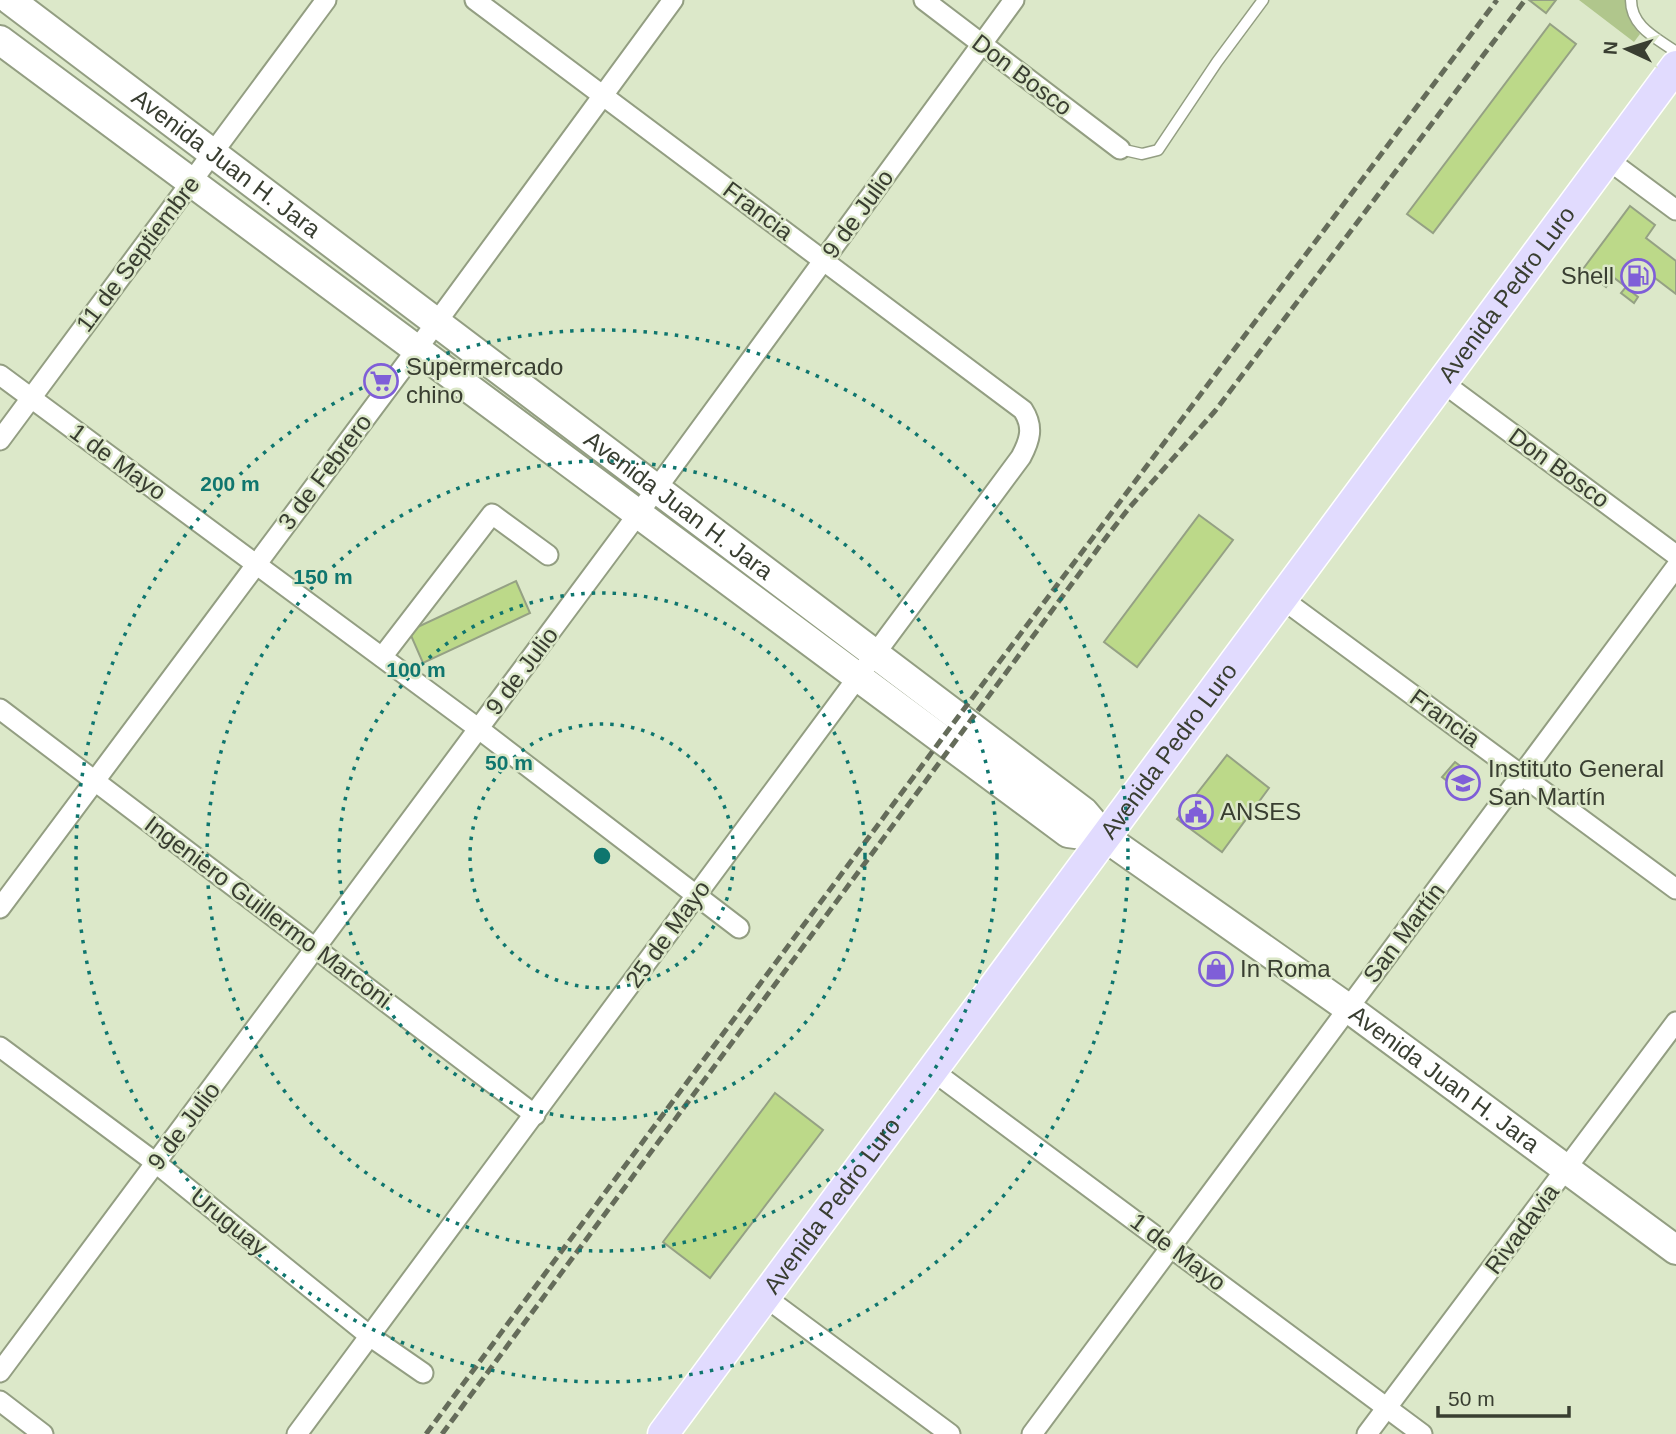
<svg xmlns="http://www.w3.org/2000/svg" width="1676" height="1434" viewBox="0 0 1676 1434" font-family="Arial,sans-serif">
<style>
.green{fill:#b0c68c}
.building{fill:#bcd989;stroke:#95a184;stroke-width:2}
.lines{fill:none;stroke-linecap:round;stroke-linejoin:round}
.service-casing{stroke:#939e82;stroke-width:13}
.minor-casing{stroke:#939e82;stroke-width:23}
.secondary-casing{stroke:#939e82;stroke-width:32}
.primary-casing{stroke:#fff;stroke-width:33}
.service{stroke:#fff;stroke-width:10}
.minor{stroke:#fff;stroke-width:19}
.secondary{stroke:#fff;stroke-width:28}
.primary{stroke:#e1dbfe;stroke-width:30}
.rail{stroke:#656c5a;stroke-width:5;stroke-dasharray:10 5;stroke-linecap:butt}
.ring{fill:none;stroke:#0f766e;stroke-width:3.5;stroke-dasharray:3.5 7}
.labels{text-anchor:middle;stroke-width:5;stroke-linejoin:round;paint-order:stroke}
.street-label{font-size:24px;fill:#393e31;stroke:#dce8c9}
.poi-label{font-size:24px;fill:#393e31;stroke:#dce8c9;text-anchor:start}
.centre{fill:#0f766e;stroke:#dce8c9;stroke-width:3.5}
.ring-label{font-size:21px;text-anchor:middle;font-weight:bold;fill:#0f766e;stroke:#dce8c9;stroke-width:5;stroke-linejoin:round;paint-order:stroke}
</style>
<rect width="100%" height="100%" fill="#dce8c9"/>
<path class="green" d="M1579,0H1626C1626,15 1630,23 1640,34L1634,42Z"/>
<g class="building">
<polygon points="1529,0 1556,0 1546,13"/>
<polygon points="1550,24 1576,44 1433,233 1407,214"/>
<polygon points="1630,206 1655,225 1646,238 1676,261 1676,294 1647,272 1632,292 1638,297 1634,303 1621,293 1626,287 1613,277 1606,287 1583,269"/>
<polygon points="1199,515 1233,540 1137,667 1104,642"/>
<polygon points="516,581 530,613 423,663 409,631"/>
<polygon points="1227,755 1269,788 1222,852 1177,819"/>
<polygon points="1455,762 1476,778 1465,795 1442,777"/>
<polygon points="775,1093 823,1130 710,1278 663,1242"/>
</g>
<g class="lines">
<g class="service-casing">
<g id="service">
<path d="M1631,0C1631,27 1657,38 1676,52"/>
<polyline points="1120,149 1142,154 1158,150 1217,62 1263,0"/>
</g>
</g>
<g class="minor-casing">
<g id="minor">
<polyline points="924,0 1120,149"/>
<polyline points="1607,159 1676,210"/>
<polyline points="0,375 479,729 739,928"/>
<polyline points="1442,382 1676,555"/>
<polyline points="0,440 326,0"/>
<polyline points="1281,598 1676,889"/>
<polyline points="382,657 492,514 548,555"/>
<polyline points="0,709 535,1115"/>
<polyline points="0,908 417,349 673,0"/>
<polyline points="0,1047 156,1163 371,1337 423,1373"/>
<polyline points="933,1071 1422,1434"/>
<polyline points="765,1297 950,1434"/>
<polyline points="0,1372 638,514 1014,0"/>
<polyline points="0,1401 43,1434"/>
<path d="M297,1434L1021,457C1030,440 1034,427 1023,410L475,0"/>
<polyline points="1032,1434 1676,567"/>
<polyline points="1367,1434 1676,1022"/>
</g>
</g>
<g class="secondary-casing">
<g id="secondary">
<path id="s1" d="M10,0L1084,812L1106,838L1348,1008L1676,1250"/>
<polyline points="0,40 1068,833 1106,838"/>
</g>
</g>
<g class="primary-casing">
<g id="primary">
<path id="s2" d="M663,1434L1676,66"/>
</g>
</g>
<use href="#service" class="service"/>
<use href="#minor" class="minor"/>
<use href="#secondary" class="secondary"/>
<use href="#primary" class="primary"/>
<g class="rail">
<polyline points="426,1434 958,717 1497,0"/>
<polyline points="442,1434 1108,535 1129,508 1215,411 1525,0"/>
</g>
</g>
<g class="ring">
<circle cx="602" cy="856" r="132"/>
<circle cx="602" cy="856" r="263"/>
<circle cx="602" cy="856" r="395"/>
<circle cx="602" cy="856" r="526"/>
</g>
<defs>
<g id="fuel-ring" transform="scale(1.75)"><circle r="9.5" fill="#dce8c9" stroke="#7f5ed8" stroke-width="1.5"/><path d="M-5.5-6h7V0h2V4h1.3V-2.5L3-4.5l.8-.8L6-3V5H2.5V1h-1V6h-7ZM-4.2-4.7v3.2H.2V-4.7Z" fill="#7f5ed8"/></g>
<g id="supermarket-ring" transform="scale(1.75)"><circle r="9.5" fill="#dce8c9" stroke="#7f5ed8" stroke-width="1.5"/><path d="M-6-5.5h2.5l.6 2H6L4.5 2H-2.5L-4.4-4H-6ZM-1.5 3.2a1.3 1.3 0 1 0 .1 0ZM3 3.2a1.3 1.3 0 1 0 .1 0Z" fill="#7f5ed8"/></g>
<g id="school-ring" transform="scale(1.75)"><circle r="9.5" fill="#dce8c9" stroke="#7f5ed8" stroke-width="1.5"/><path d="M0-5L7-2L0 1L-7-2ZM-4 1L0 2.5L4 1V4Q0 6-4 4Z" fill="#7f5ed8"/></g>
<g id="civic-ring" transform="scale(1.75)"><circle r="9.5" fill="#dce8c9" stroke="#7f5ed8" stroke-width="1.5"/><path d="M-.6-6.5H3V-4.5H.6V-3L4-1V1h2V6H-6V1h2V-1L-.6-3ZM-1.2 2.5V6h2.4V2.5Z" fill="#7f5ed8"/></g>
<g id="shop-ring" transform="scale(1.75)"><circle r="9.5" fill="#dce8c9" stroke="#7f5ed8" stroke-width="1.5"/><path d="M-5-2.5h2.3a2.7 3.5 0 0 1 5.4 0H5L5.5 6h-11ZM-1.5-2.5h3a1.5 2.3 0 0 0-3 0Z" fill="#7f5ed8"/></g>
</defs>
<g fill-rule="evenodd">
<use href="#fuel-ring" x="1638" y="276"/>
<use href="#supermarket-ring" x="381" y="381"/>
<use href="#school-ring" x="1463" y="783"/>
<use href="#civic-ring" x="1196" y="812"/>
<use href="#shop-ring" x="1216" y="969"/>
</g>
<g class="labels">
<g class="street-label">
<text transform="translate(1022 75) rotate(37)" y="8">Don Bosco</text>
<text dy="8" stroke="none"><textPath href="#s1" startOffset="271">Avenida Juan H. Jara</textPath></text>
<text transform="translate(758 211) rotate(37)" y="8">Francia</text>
<text transform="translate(858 214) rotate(-54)" y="8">9 de Julio</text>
<text transform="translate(138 254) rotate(-53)" y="8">11 de Septiembre</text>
<text dy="8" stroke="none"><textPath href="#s2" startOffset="1418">Avenida Pedro Luro</textPath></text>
<text transform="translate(118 462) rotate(36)" y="8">1 de Mayo</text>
<text transform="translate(1559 468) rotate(36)" y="8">Don Bosco</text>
<text transform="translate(325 472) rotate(-53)" y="8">3 de Febrero</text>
<text dy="8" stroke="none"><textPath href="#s1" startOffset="838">Avenida Juan H. Jara</textPath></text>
<text transform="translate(522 671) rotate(-53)" y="8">9 de Julio</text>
<text transform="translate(1445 718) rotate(36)" y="8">Francia</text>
<text dy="8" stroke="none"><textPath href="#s2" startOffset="850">Avenida Pedro Luro</textPath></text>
<text transform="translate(268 912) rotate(37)" y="8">Ingeniero Guillermo Marconi</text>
<text transform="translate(1404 933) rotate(-53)" y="8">San Martín</text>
<text transform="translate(668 934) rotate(-54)" y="8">25 de Mayo</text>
<text dy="8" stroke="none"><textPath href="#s1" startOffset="1796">Avenida Juan H. Jara</textPath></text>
<text transform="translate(184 1126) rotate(-53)" y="8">9 de Julio</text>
<text dy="8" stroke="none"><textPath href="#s2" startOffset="284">Avenida Pedro Luro</textPath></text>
<text transform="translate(229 1222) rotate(39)" y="8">Uruguay</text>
<text transform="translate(1522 1229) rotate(-53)" y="8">Rivadavia</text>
<text transform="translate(1178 1252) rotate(37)" y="8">1 de Mayo</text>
</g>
<g class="poi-label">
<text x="1614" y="284" text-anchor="end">Shell</text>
<text x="406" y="375">Supermercado<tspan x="406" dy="28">chino</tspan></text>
<text x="1488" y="777">Instituto General<tspan x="1488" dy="28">San Martín</tspan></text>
<text x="1220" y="820">ANSES</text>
<text x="1240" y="977">In Roma</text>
</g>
</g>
<circle cx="602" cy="856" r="10" class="centre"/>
<g class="ring-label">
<text x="230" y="491">200 m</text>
<text x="323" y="584">150 m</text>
<text x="416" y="677">100 m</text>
<text x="509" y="770">50 m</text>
</g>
<g transform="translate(1627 49) rotate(274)" stroke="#dce8c9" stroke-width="5" paint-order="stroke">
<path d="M0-5L12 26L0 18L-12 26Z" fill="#393e31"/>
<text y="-10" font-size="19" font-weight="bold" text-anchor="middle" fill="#393e31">N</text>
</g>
<path d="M1438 1406v10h131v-10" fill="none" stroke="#393e31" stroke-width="3.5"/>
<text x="1448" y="1406" font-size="21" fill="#393e31" stroke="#dce8c9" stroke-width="5" paint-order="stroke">50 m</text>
</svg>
